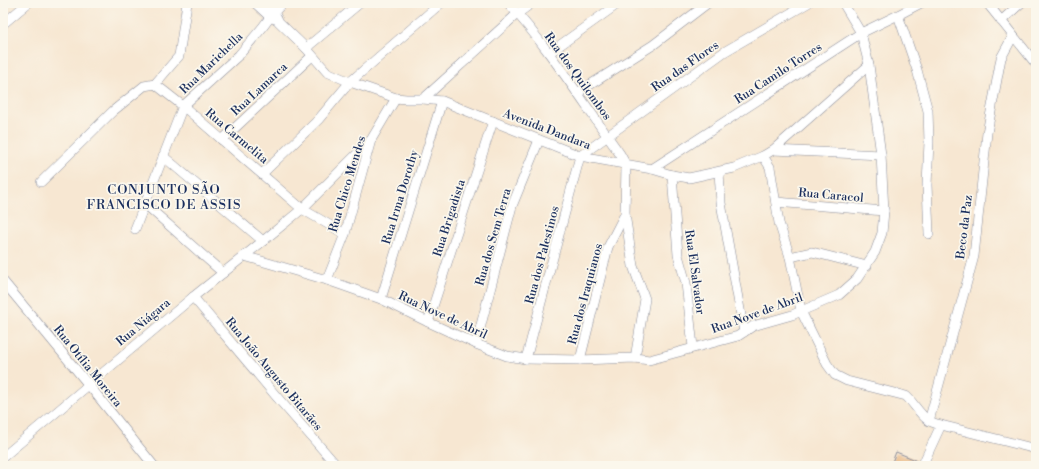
<svg xmlns="http://www.w3.org/2000/svg" width="1039" height="469" viewBox="0 0 1039 469" font-family="'Libre Bodoni',serif">
<style>
.building{fill:#e7b178}
.lines{fill:none;stroke-linecap:round;stroke-linejoin:round}
.minor-casing{stroke:#898b98;stroke-width:10}
.minor{stroke:#fff;stroke-width:9}
.labels{text-anchor:middle;stroke-width:3.5;stroke-linejoin:round;paint-order:stroke}
.street-label{font-size:12px;fill:#1b2f5e;stroke:#fbf7ec}
.neighbourhood-label{font-size:13px;letter-spacing:1px;fill:#1b2f5e;stroke:#fbf7ec}
</style>
<rect width="100%" height="100%" fill="#fbf7ec"/>
<filter id="ink" filterUnits="userSpaceOnUse"><feTurbulence type="fractalNoise" baseFrequency=".025" numOctaves="2"/><feDisplacementMap in="SourceGraphic" scale="8" xChannelSelector="R" yChannelSelector="G"/><feConvolveMatrix kernelMatrix="1 2 1 2 8 2 1 2 1" color-interpolation-filters="sRGB"/></filter>
<filter id="wash" filterUnits="userSpaceOnUse"><feTurbulence type="fractalNoise" baseFrequency=".012" numOctaves="4" result="noise"/><feDisplacementMap in="SourceGraphic" scale="16" xChannelSelector="R" yChannelSelector="G"/><feGaussianBlur stdDeviation="0.9" result="paint"/><feColorMatrix in="noise" values="0 0 0 0 0 0 0 0 0 0 0 0 0 0 0 0 0 1.4 0 .05"/><feComposite in="paint" operator="in"/></filter>
<g filter="url(#wash)">
<rect width="100%" height="100%" fill="#f7e7d2"/>
<g id="blocks">
<polygon class="building" points="896,452 916,460 914,466 902,466 892,462"/>
</g>
</g>
<g filter="url(#ink)">
<use href="#blocks" fill-opacity="0" stroke="#898b98" stroke-width="1"/>
<g class="lines">
<g class="minor-casing">
<g id="minor">
<polyline points="255,3 270,17 275,19"/>
<polyline points="267,3 274,12 279,22 306,48 327,72 350,82 396,98 406,99 423,99 442,101 580,156 652,169 672,175 689,178 734,168 763,156 773,150 869,65"/>
<path d="M508,3C550,49 583,103 620,154L626,165L625,214L608,247L580,360"/>
<polyline points="987,3 1036,64"/>
<polyline points="898,15 917,70 928,111 929,142 927,185 929,234"/>
<polyline points="1001,21 1021,3"/>
<polyline points="3,24 28,3"/>
<polyline points="306,48 360,3"/>
<polyline points="549,53 619,3"/>
<polyline points="155,84 183,106 302,209 345,234"/>
<polyline points="577,93 653,45 708,3"/>
<polyline points="423,99 517,14 532,3"/>
<polyline points="222,140 312,56"/>
<polyline points="773,150 881,155"/>
<polyline points="163,156 263,241"/>
<path d="M763,156L770,167L779,223L790,257L801,311L827,364L835,375L847,381L906,396C914,403 919,414 928,420C932,423 937,424 941,425L1036,449"/>
<polyline points="652,169 861,33 898,15 921,3"/>
<polyline points="719,172 721,203 744,332"/>
<polyline points="262,174 318,120 350,82 441,3"/>
<polyline points="672,175 678,255 686,283 693,347"/>
<polyline points="41,182 113,111 144,86 155,84 179,56 187,3"/>
<polyline points="776,202 884,211"/>
<polyline points="145,204 223,273"/>
<polyline points="625,214 633,266 645,299 635,358"/>
<polyline points="135,229 183,106 239,55 262,28 274,12 283,3"/>
<polyline points="244,256 327,280 381,299 428,322 476,344 507,356 526,359 580,360 635,358 649,360 738,336 753,326 792,315 839,295 857,279 875,252 882,233 884,211 881,155 869,65 861,33 843,3"/>
<polyline points="790,257 812,252 867,266"/>
<polyline points="327,280 345,234 371,140 396,98"/>
<polyline points="3,281 88,384 154,466"/>
<polyline points="193,297 276,396 337,466"/>
<polyline points="381,299 442,101"/>
<polyline points="428,322 493,121"/>
<polyline points="476,344 512,206 539,140"/>
<polyline points="526,359 580,156 724,52 808,3"/>
<polyline points="929,421 974,256 987,133 1001,58 1013,36"/>
<polyline points="3,457 193,297 263,241 302,209 371,140"/>
<polyline points="922,466 941,425"/>
</g>
</g>
<use href="#minor" class="minor"/>
</g>
</g>
<g class="labels">
<g class="street-label">
<text transform="translate(211 63) rotate(-44)" y="4">Rua Marichella</text>
<text transform="translate(685 66) rotate(-35)" y="4">Rua das Flores</text>
<text transform="translate(778 73) rotate(-33)" y="4">Rua Camilo Torres</text>
<text transform="translate(578 76) rotate(54)" y="4">Rua dos Quilombos</text>
<text transform="translate(259 89) rotate(-43)" y="4">Rua Lamarca</text>
<text transform="translate(547 129) rotate(21)" y="4">Avenida Dandara</text>
<text transform="translate(237 136) rotate(40)" y="4">Rua Carmelita</text>
<text transform="translate(347 184) rotate(-73)" y="4">Rua Chico Mendes</text>
<text transform="translate(831 195) rotate(5)" y="4">Rua Caracol</text>
<text transform="translate(400 197) rotate(-73)" y="4">Rua Irma Dorothy</text>
<text transform="translate(449 218) rotate(-72)" y="4">Rua Brigadista</text>
<text transform="translate(964 227) rotate(-83)" y="4">Beco da Paz</text>
<text transform="translate(493 237) rotate(-74)" y="4">Rua dos Sem Terra</text>
<text transform="translate(542 255) rotate(-75)" y="4">Rua dos Palestinos</text>
<text transform="translate(695 272) rotate(82)" y="4">Rua El Salvador</text>
<text transform="translate(585 294) rotate(-75)" y="4">Rua dos Iraquianos</text>
<text transform="translate(757 313) rotate(-20)" y="4">Rua Nove de Abril</text>
<text transform="translate(443 315) rotate(25)" y="4">Rua Nove de Abril</text>
<text transform="translate(143 322) rotate(-40)" y="4">Rua Niágara</text>
<text transform="translate(88 366) rotate(51)" y="4">Rua Otília Moreira</text>
<text transform="translate(274 374) rotate(50)" y="4">Rua João Augusto Bitarães</text>
</g>
<g class="neighbourhood-label">
<text x="164" y="194">CONJUNTO SÃO<tspan x="164" dy="15">FRANCISCO DE ASSIS</tspan></text>
</g>
</g>
<rect width="1039" height="469" fill="none" stroke="#fbf7ec" stroke-width="16"/>
</svg>
